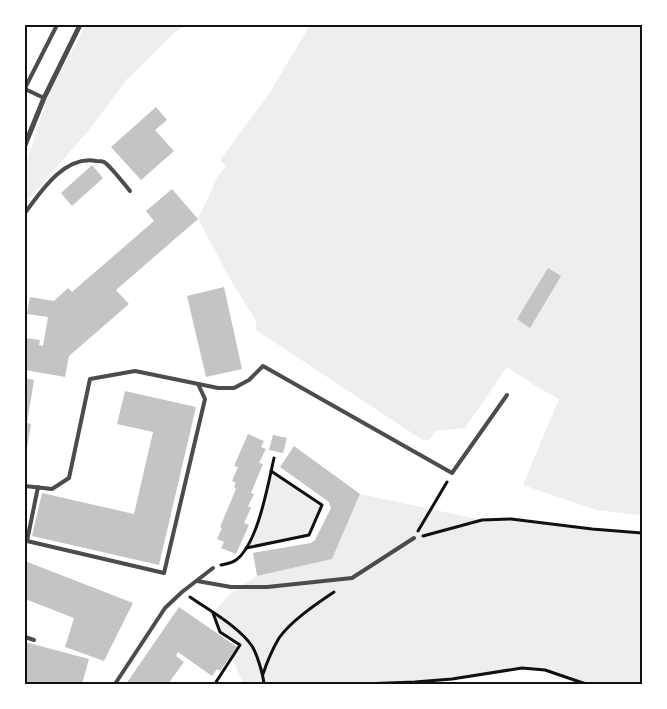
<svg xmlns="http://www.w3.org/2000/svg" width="667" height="709" viewBox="0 0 667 709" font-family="Manrope,sans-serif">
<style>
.green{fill:#eee}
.building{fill:#c4c4c4}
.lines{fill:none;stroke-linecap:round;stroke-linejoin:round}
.path{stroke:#111;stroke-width:3}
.service{stroke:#4c4c4c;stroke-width:4}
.minor{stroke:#4c4c4c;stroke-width:5}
.neatline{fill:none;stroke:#111;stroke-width:2}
</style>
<rect width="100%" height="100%" fill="#fff"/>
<g class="green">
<polygon points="86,25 185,25 173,34 127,79 89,130 25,203 25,167 49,93"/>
<polygon points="310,25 642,25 642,515 596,510 523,485 559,399 539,388 507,367 465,428 435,431 430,439 424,441 256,330 256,321 229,277 198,219 218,176 226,166 220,160 269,94"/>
<polygon points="271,471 322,505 309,535 246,548 254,534"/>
<polygon points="360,494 482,520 511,519 592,529 642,533 642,684 586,684 545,670 522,668 452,679 362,684 240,684 242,681 232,658 240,645 220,632 213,613 231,593 257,576 332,559"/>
</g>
<g class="building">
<polygon points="156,107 167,120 155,130 174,151 141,180 111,147"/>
<polygon points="92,165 103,178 72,206 61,193"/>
<polygon points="172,189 198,219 116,290 129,304 69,356 65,377 25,370 25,338 40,340 39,345 43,346 48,317 27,314 30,297 54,301 68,288 72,292 154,221 146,211"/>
<polygon points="548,268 561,276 530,328 517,319"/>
<polygon points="224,287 242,369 206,377 187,296"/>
<polygon points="25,378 34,380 27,423 31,424 27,448 25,448"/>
<polygon points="125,391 196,407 159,565 32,536 42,493 134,514 153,432 117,424"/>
<polygon points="248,434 264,441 261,447 266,449 259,463 263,464 251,493 254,494 248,506 251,508 244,523 249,525 236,554 221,548 224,542 217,539 222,528 220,527 236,489 234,487 236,483 232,481 238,467 234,466"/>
<polygon points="273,435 287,438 283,453 269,450"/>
<polygon points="294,446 360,494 332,559 257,576 253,553 311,543 315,540 331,508 329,502 280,467"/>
<polygon points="25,561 133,603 104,661 65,647 74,618 25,599"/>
<polygon points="179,607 237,647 220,671 217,669 212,676 178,652 176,656 184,662 168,684 126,684"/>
<polygon points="25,642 89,659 82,684 25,684"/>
</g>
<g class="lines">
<g class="path">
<polyline points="418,531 447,482"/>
<polyline points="423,536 482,520 511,519 592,529 642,533"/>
<polyline points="246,548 309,535 322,505 271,471"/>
<path d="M221,565C226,564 232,563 236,560C258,544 268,484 274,458"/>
<path d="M190,597C210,611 238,626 252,646C257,654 263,674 264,684"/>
<polyline points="213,613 220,632 240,645 216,682"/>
<path d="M263,674C267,662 272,650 279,638C291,621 316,604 334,592"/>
<polyline points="362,684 415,682 452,679 522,668 545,670 586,684"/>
</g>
<g class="service">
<polyline points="25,88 57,25"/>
<polyline points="25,89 44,98"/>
<path d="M25,213C41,191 65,155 96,161C99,161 102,161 104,162C109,165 126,186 130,191"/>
<polyline points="25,486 52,489 69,478 90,379 135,371 218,388 234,388 249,380 263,366 452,473 507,395"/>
<polyline points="38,487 27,541 164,573 205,399 198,384"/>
<polyline points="197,581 231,587 267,587 352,578 414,538"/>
<polyline points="25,637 34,640"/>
<polyline points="115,684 165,608 182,592 213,568"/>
</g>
<polyline class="minor" points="25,145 44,98 80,25"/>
</g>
<rect width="667" height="709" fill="none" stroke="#ffffff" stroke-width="52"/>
<rect x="26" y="26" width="615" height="657" class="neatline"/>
</svg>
